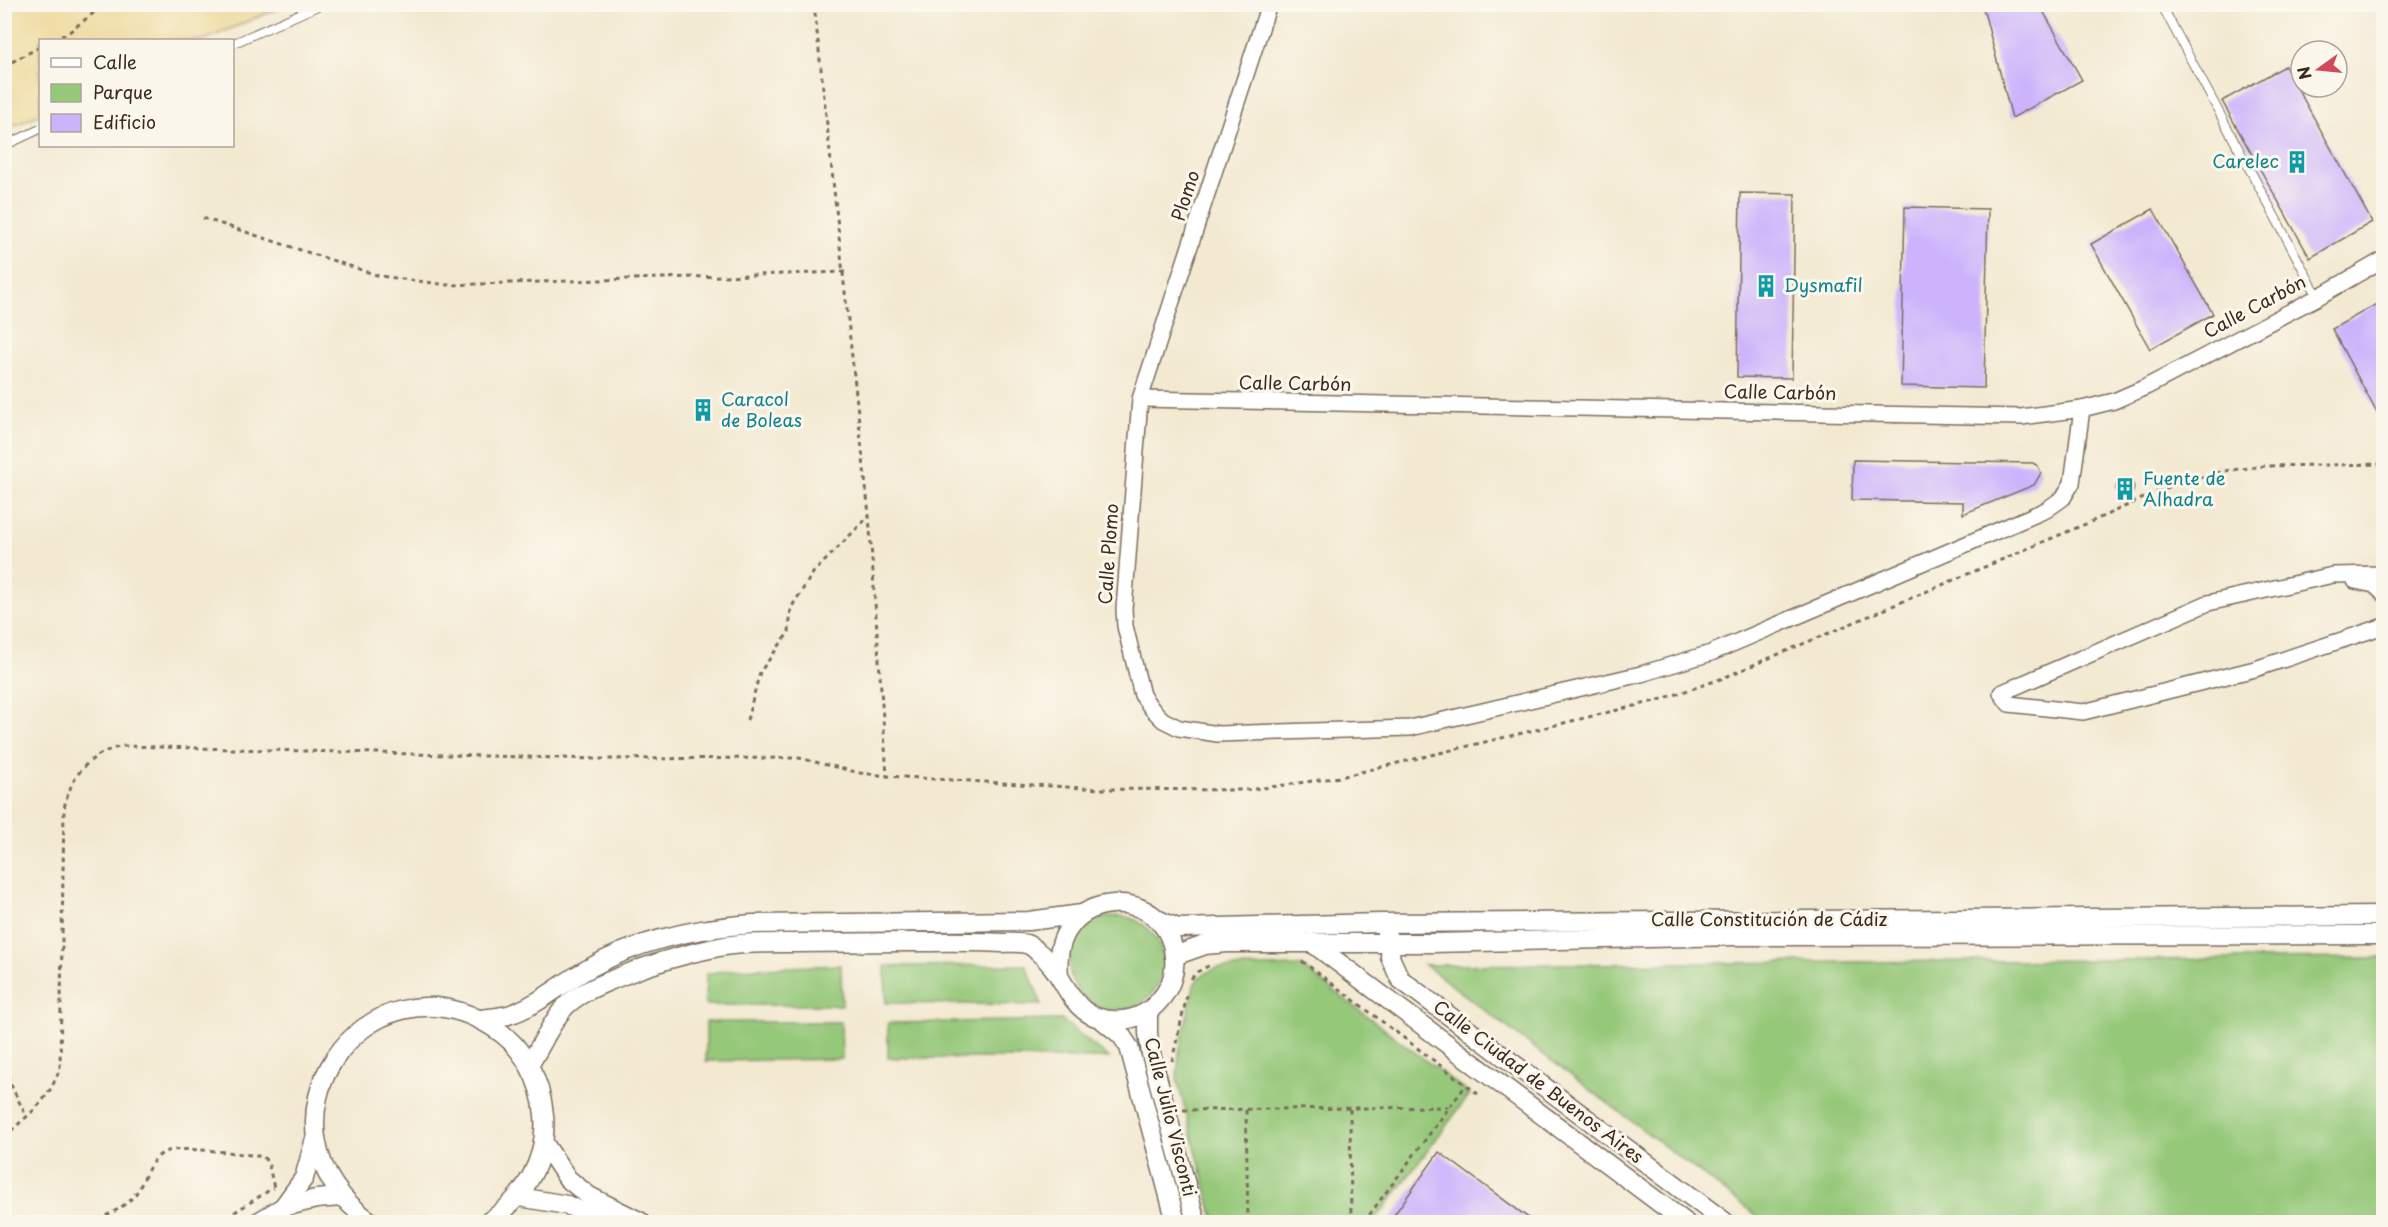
<svg xmlns="http://www.w3.org/2000/svg" width="2388" height="1227" viewBox="0 0 2388 1227" font-family="'Playpen Sans',sans-serif">
<style>
.green{fill:#95c879;stroke:#68794c;stroke-width:1.5}
.sand{fill:#eeda9e;stroke:#94825e;stroke-width:1.5}
.building{fill:#ccb3fc}
.lines{fill:none;stroke-linecap:round;stroke-linejoin:round}
.service-casing{stroke:#7b6d5d;stroke-width:10}
.minor-casing{stroke:#7b6d5d;stroke-width:18}
.tertiary-casing{stroke:#7b6d5d;stroke-width:21}
.path{stroke:#7b6d5d;stroke-width:3;stroke-dasharray:4.5 4.5;stroke-linecap:butt}
.service{stroke:#fff;stroke-width:8}
.minor{stroke:#fff;stroke-width:15}
.tertiary{stroke:#fff;stroke-width:18}
.labels{text-anchor:middle;stroke-width:6;stroke-linejoin:round;paint-order:stroke}
.culture-label{font-size:18px;fill:#0d838f;stroke:#fbf7ec;text-anchor:start}
.street-label{font-size:18px;fill:#3b2a1e;stroke:#fbf7ec}
</style>
<rect width="100%" height="100%" fill="#fbf7ec"/>
<filter id="ink" filterUnits="userSpaceOnUse"><feTurbulence type="fractalNoise" baseFrequency=".0167" numOctaves="2"/><feDisplacementMap in="SourceGraphic" scale="12" xChannelSelector="R" yChannelSelector="G"/><feConvolveMatrix kernelMatrix="1 2 1 2 8 2 1 2 1" color-interpolation-filters="sRGB"/></filter>
<filter id="wash" filterUnits="userSpaceOnUse"><feTurbulence type="fractalNoise" baseFrequency=".008" numOctaves="4" result="noise"/><feDisplacementMap in="SourceGraphic" scale="24" xChannelSelector="R" yChannelSelector="G"/><feGaussianBlur stdDeviation="1.35" result="paint"/><feColorMatrix in="noise" values="0 0 0 0 0 0 0 0 0 0 0 0 0 0 0 0 0 1.4 0 .05"/><feComposite in="paint" operator="in"/></filter>
<g filter="url(#wash)">
<rect width="100%" height="100%" fill="#f3e9d1"/>
<g class="green">
<circle cx="1116" cy="963" r="47"/>
<polygon points="2383,958 2383,1222 1765,1222 1425,965"/>
<polygon points="841,965 842,1005 705,1005 706,974 732,969"/>
<polygon points="1026,965 1042,1005 886,1003 885,966"/>
<polygon points="1301,966 1470,1094 1374,1222 1215,1222 1177,1079 1179,1052 1194,985 1199,977 1216,968"/>
<polygon points="1062,1020 1109,1058 888,1058 888,1023"/>
<polygon points="706,1022 841,1022 842,1059 706,1061"/>
</g>
<polygon class="sand" points="4,5 5,4 286,5 204,40 40,40 40,114 5,130"/>
<g id="blocks">
<g class="building">
<polygon points="1982,4 2039,4 2082,80 2012,118"/>
<polygon points="2285,66 2372,222 2310,258 2222,101"/>
<polygon points="1740,193 1795,194 1792,378 1737,377"/>
<polygon points="1905,207 1988,209 1984,388 1901,386"/>
<polygon points="2153,209 2213,314 2150,349 2091,244"/>
<polygon points="2384,300 2384,426 2332,329"/>
<polygon points="1853,460 2033,463 2038,466 2041,473 2034,485 1963,514 1963,502 1852,500"/>
<circle cx="2125" cy="488" r="9"/>
<polygon points="1439,1152 1534,1222 1389,1222"/>
</g>
</g>
</g>
<g filter="url(#ink)">
<use href="#blocks" fill-opacity="0" stroke="#7b6d5d" stroke-width="1.5"/>
<g class="lines">
<g class="service-casing">
<g id="service">
<polyline points="2161,4 2318,297"/>
<polyline points="232,44 322,4"/>
<polyline points="4,146 40,129"/>
</g>
</g>
<g class="minor-casing">
<g id="minor">
<polyline points="1269,4 1140,399 1124,609 1125,626 1142,695 1152,709 1163,720 1179,728 1218,734 1410,728 1641,674 1711,653 2046,510 2063,498 2072,483 2082,409"/>
<polyline points="1140,399 2021,417 2082,409 2114,401 2146,387 2318,297 2384,259"/>
<polyline points="2384,574 2333,575 2208,603 2001,693 2009,704 2083,712 2255,669 2384,626"/>
<polyline points="2355,581 2374,585 2384,594"/>
</g>
</g>
<g class="tertiary-casing">
<g id="tertiary">
<polyline points="1156,919 1178,928 1380,923 2384,916"/>
<polyline points="1386,934 1391,943 1390,957 1400,979 1725,1222"/>
<polyline points="1311,942 1685,1222"/>
<polyline points="1174,956 1205,945 1227,943 1431,943 1735,936 2384,935"/>
<polyline points="1148,1011 1148,1033 1151,1054 1196,1222"/>
<polyline points="1100,1018 1121,1035 1129,1047 1176,1222"/>
<path d="M481,1019C490,1018 500,1017 508,1015C538,1006 561,983 588,969C636,941 697,928 752,924L1029,921L1082,914"/>
<path d="M529,1065C541,1047 550,1024 564,1008C576,994 598,986 614,979C647,965 683,954 719,947C744,942 771,943 796,943C833,943 870,942 906,942C938,942 971,941 1002,943C1010,943 1019,942 1026,944C1031,945 1035,949 1038,952C1071,977 1067,1024 1122,1020C1136,1019 1150,1012 1159,1001C1170,989 1176,973 1174,957C1169,881 1049,886 1059,975"/>
<polyline points="543,1142 568,1179 589,1196 641,1222"/>
<polyline points="519,1197 567,1205 604,1222"/>
<polyline points="283,1207 304,1178 315,1139"/>
<polyline points="258,1222 283,1207 316,1199 341,1197"/>
<path d="M371,1222C239,1128 365,945 494,1028C524,1047 541,1081 544,1115C548,1160 524,1199 488,1222"/>
</g>
</g>
<g class="path">
<polyline points="814,4 869,515 887,776"/>
<polyline points="53,40 68,33 105,4"/>
<polyline points="4,66 40,47"/>
<polyline points="203,218 380,276 448,285 845,272"/>
<polyline points="747,720 760,672 789,632 791,608 813,573 869,516"/>
<polyline points="1302,961 1478,1094"/>
<polyline points="1191,979 1197,972 1212,964"/>
<polyline points="4,1058 11,1085 26,1116"/>
<polyline points="1172,1061 1188,991"/>
<polyline points="1350,1109 1351,1222"/>
<polyline points="1183,1110 1450,1107"/>
<polyline points="1246,1110 1248,1222"/>
<path d="M4,1137C30,1113 49,1102 60,1067L64,809C70,776 90,752 124,746L596,759L799,758L860,773L887,776L1100,789L1245,790L1271,787L1340,777L1659,700L1718,680L2095,520L2168,487L2224,471L2265,466L2384,464"/>
<path d="M89,1222C105,1217 120,1210 132,1198C146,1184 146,1158 168,1151C184,1146 245,1154 264,1157L269,1166L274,1188"/>
<polyline points="219,1222 273,1188"/>
<polyline points="1364,1222 1466,1085"/>
</g>
<use href="#service" class="service"/>
<use href="#minor" class="minor"/>
<use href="#tertiary" class="tertiary"/>
</g>
</g>
<defs>
<g id="building-bare" transform="scale(1.8)"><path d="M-4-6H4V6H1V3H-1V6H-4ZM-2.5-4.3h1.7v1.8h-1.7ZM.8-4.3h1.7v1.8H.8ZM-2.5-1h1.7V.8h-1.7ZM.8-1h1.7V.8H.8Z" fill="#0f9aa8" stroke="#fbf7ec" stroke-width="2.5" paint-order="stroke"/></g>
</defs>
<g fill-rule="evenodd">
<use href="#building-bare" x="2297" y="162"/>
<use href="#building-bare" x="1766" y="286"/>
<use href="#building-bare" x="703" y="410"/>
<use href="#building-bare" x="2125" y="489"/>
</g>
<g class="labels">
<g class="culture-label">
<text x="2279" y="168" text-anchor="end">Carelec</text>
<text x="1784" y="292">Dysmafil</text>
<text x="721" y="406">Caracol<tspan x="721" dy="21">de Boleas</tspan></text>
<text x="2143" y="485">Fuente de<tspan x="2143" dy="21">Alhadra</tspan></text>
</g>
<g class="street-label">
<text transform="translate(1186 196) rotate(-72)" y="6">Plomo</text>
<text transform="translate(2255 307) rotate(-28)" y="6">Calle Carbón</text>
<text transform="translate(1295 384) rotate(1)" y="6">Calle Carbón</text>
<text transform="translate(1780 393) rotate(1)" y="6">Calle Carbón</text>
<text transform="translate(1109 554) rotate(-86)" y="6">Calle Plomo</text>
<text x="1769" y="926">Calle Constitución de Cádiz</text>
<text transform="translate(1538 1082) rotate(37)" y="6">Calle Ciudad de Buenos Aires</text>
<text transform="translate(1170 1117) rotate(76)" y="6">Calle Julio Visconti</text>
</g>
</g>
<rect width="2388" height="1227" fill="none" stroke="#fbf7ec" stroke-width="24"/>
<rect x="39" y="39" width="195" height="108" fill="#fbf7ec" stroke="#aea59a" stroke-width="1.5"/>
<rect x="51" y="58" width="30" height="9" fill="#ffffff" stroke="#aea59a" stroke-width="1.5"/>
<text x="93" y="69" font-size="18" fill="#3b2a1e">Calle</text>
<rect x="51" y="84" width="30" height="18" fill="#95c879" stroke="#aea59a" stroke-width="1.5"/>
<text x="93" y="99" font-size="18" fill="#3b2a1e">Parque</text>
<rect x="51" y="114" width="30" height="18" fill="#ccb3fc" stroke="#aea59a" stroke-width="1.5"/>
<text x="93" y="129" font-size="18" fill="#3b2a1e">Edificio</text>
<g transform="translate(2319 69) rotate(255)"><circle r="28" fill="#fbf7ec" stroke="#aea59a" stroke-width="1.5"/>
<path d="M0-4.5L10 22L0 15L-10 22Z" fill="#d1495b"/>
<text y="-9" font-size="16" font-weight="bold" text-anchor="middle" fill="#3b2a1e">N</text>
</g>
</svg>
